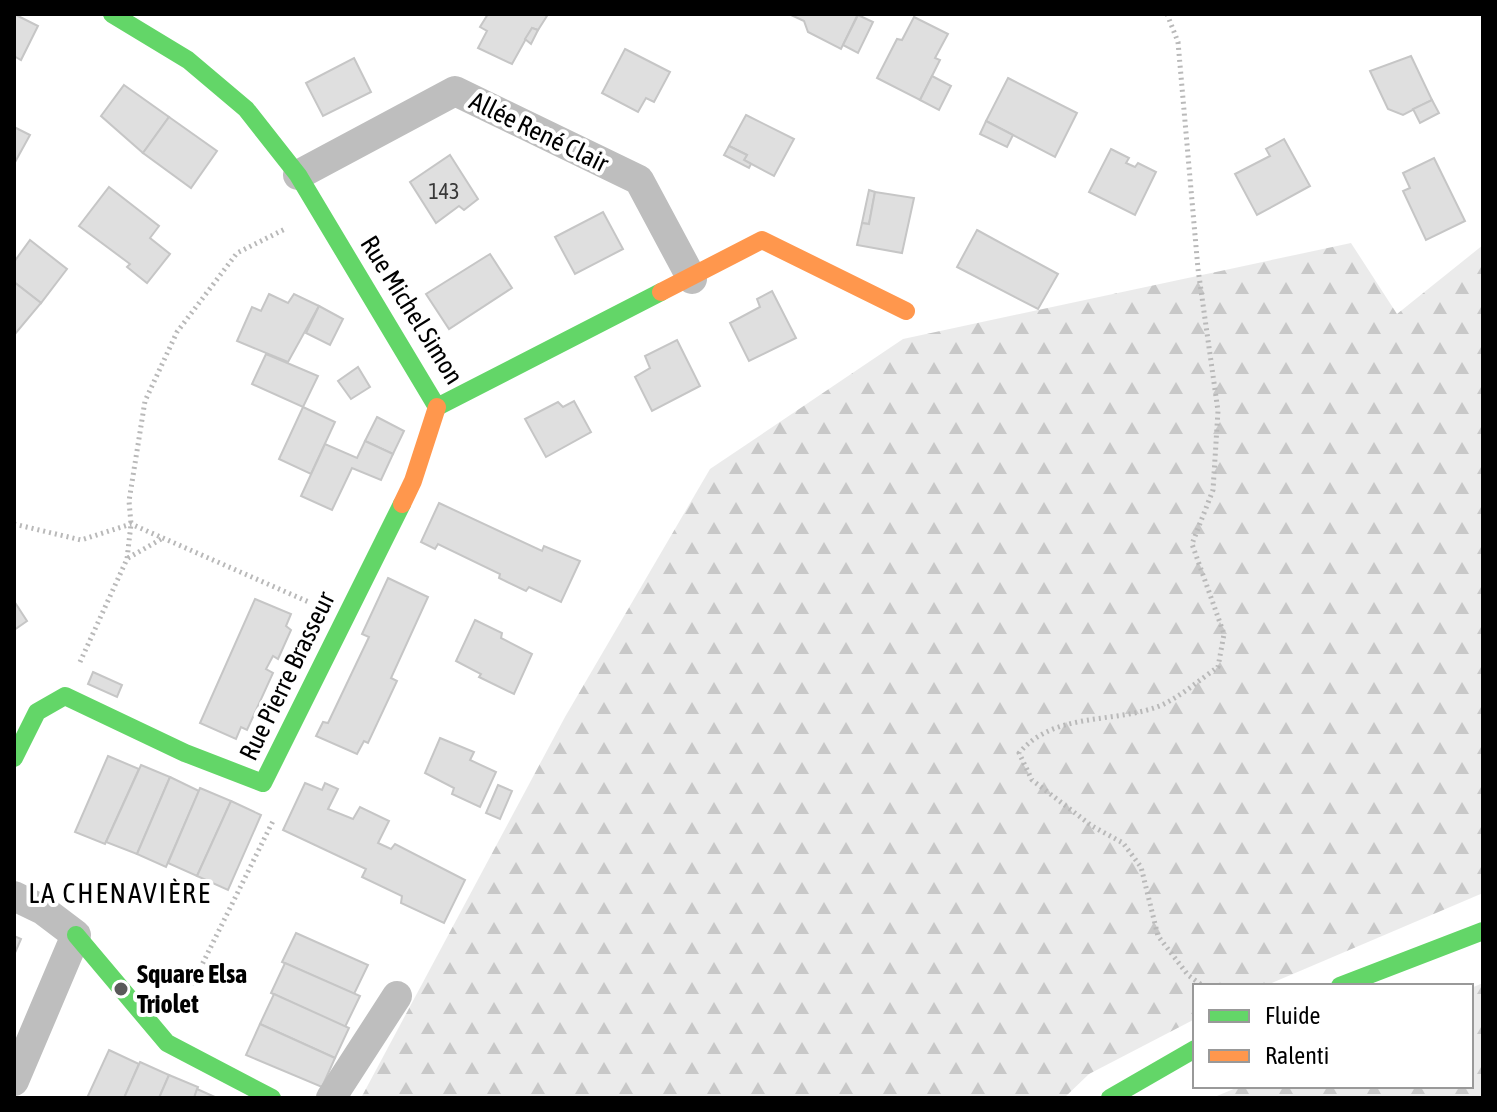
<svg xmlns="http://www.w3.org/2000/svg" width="1497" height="1112" viewBox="0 0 1497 1112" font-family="'Asap Condensed',sans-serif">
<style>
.forest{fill:url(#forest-firs)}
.building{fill:#dfdfdf;stroke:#c6c6c6;stroke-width:2}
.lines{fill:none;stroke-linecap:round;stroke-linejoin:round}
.path{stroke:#b9b9b9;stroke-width:5;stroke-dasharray:2 4;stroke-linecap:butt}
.street{stroke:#bebebe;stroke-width:30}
.fast{stroke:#63d668;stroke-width:18}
.slow{stroke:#ff974d;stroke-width:18}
.poi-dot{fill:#595959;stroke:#fff;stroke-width:3}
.labels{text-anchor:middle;stroke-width:8;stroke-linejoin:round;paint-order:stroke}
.number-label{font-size:22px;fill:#383838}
.street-label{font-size:26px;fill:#000;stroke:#fff}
.poi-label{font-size:26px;font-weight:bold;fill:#000;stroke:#fff;text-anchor:start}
.neighbourhood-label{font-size:28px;letter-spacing:2px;fill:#000;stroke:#fff}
</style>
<defs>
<pattern id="forest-firs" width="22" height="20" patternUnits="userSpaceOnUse" patternTransform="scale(2)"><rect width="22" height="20" fill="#ebebeb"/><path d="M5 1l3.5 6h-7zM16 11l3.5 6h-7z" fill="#c8c8c8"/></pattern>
</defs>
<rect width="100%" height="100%" fill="#fff"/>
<g class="forest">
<polygon points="1351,243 1397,314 1483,245 1483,893 1265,986 1195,986 1195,1019 1089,1074 1064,1098 361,1098 565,717 710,469 903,339"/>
<polygon points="1483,983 1483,1098 1212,1098 1241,1086 1471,1086 1471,988"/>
</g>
<g class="building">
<polygon points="14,14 38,26 21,60 14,56"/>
<polygon points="488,14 543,14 547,16 538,30 532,28 512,64 478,48 487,31 480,27"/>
<polygon points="789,14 858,14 841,49 808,32 804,21"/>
<polygon points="858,15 873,22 858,53 843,45"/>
<polygon points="914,17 948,34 935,58 940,60 920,100 877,78 897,39 902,40"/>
<polygon points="532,28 538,30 531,44 525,39"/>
<polygon points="625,49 670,72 654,102 646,98 638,112 602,93"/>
<polygon points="1411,56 1432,100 1403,115 1388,109 1370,71"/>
<polygon points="354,58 371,92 323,116 306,83"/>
<polygon points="932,76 951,86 939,110 920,100"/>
<polygon points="1008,78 1077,113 1055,157 986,121"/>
<polygon points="124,85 169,117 143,153 101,116"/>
<polygon points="1432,100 1439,113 1420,123 1413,109"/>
<polygon points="746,115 794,139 774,176 744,160 747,155 729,146"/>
<polygon points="169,117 217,151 191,188 143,153"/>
<polygon points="986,121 1013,135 1007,147 980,134"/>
<polygon points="14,127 30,135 14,164"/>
<polygon points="1284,139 1310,186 1257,215 1235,174 1270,156 1266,149"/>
<polygon points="729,146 747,155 744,160 751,164 749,168 724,155"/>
<polygon points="1111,149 1129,158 1126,163 1135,167 1138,163 1156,172 1135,215 1089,192"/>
<polygon points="450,155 478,199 464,210 459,206 436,223 410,182"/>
<polygon points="1434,158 1465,221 1426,240 1403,191 1410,188 1403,173"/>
<polygon points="109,187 159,226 150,238 170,254 147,283 127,267 130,264 79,226"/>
<polygon points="869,190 875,192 869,224 862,223"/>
<polygon points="875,192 914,198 902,253 857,245 862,223 869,224"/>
<polygon points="603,212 623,249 575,274 555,237"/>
<polygon points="977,230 1058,274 1038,309 957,267"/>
<polygon points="30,240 67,269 41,303 14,282 14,262"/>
<polygon points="490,254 512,288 449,329 426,294"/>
<polygon points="14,282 41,303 15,334 14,334"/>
<polygon points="772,291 796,338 749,361 730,323 760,307 757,299"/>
<polygon points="269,294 288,303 294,294 319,306 288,362 237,341 252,307 261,311"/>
<polygon points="319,306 343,319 330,345 306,333"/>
<polygon points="677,340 700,386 652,411 635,377 650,368 645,356"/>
<polygon points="266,354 318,376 303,407 252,384"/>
<polygon points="358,367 370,387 351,399 338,381"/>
<polygon points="574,401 591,432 546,457 525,419 558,402 563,407"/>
<polygon points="303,407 335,422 311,474 279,459"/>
<polygon points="377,417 404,431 393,454 365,441"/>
<polygon points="365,441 393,454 381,480 352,468 332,510 301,496 325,444 357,458"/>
<polygon points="439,503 542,551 544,546 580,561 561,602 529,587 526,591 499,578 500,574 438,544 435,549 421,542"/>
<polygon points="388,578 428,597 391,678 397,681 368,743 364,741 357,754 316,736 323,722 328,723 369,637 362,634"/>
<polygon points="255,599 291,614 286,626 291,630 278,659 273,656 266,669 273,673 247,730 241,727 236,739 200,723"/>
<polygon points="14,601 27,621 14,630"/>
<polygon points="475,620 502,633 501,638 532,654 514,694 479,677 481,674 456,661"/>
<polygon points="93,672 122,685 117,697 88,684"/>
<polygon points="440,738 474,752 470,760 496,772 480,807 452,794 454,788 425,773"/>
<polygon points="108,756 139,769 105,844 75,832"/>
<polygon points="141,765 170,777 137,854 106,842"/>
<polygon points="170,777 199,791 166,867 137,854"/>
<polygon points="305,783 322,790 325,783 338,789 328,809 353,819 360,807 389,821 378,843 391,849 395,844 465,880 444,923 401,903 402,896 362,877 366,869 283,830"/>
<polygon points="498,785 512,791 500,819 486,813"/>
<polygon points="200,788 231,801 197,876 168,863"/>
<polygon points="231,801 261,815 228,890 197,876"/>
<polygon points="296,933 368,965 354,994 282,962"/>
<polygon points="14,936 21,939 14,955"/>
<polygon points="285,963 360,996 345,1027 271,993"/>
<polygon points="274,994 349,1028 335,1058 260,1024"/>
<polygon points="260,1024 335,1058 322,1087 246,1055"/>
<polygon points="109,1050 139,1064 124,1098 87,1098"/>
<polygon points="140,1062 169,1075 159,1098 124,1098"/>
<polygon points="169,1075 198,1087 194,1098 159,1098"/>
<polygon points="197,1089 217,1098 194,1098"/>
</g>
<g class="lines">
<g class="path">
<path d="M1167,14L1178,42L1198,269L1218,411L1213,490L1192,544L1224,634L1218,667C1199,680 1176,701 1154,708C1108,723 1053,713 1019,753L1032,780L1092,826L1123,843L1141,867L1158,936L1188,975L1203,986"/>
<polyline points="14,524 81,540 131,524 311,603"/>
<polyline points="128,558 163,538"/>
<polyline points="80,662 127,559 131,524 129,501 145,401 177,332 237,253 285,229"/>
<polyline points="192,985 273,821"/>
</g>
<g class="street">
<polyline points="298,175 455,91 639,180 692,279"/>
<polyline points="14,896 43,910 76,935 14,1081"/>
<polyline points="331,1098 397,996"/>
</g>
<g class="fast">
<polyline points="112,14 188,60 246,109 298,175 437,407 661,292"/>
<polyline points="14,758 37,712 65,696 185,753 263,783 402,504"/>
<polyline points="76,935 167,1043 272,1098"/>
<polyline points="1340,986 1483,931"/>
<polyline points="1110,1098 1195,1049"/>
</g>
<g class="slow">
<polyline points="661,292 762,240 906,311"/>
<polyline points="402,504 413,481 437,407"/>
</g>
</g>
<circle class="poi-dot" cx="121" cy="989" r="8"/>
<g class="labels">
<g class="number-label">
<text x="444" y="199">143</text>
</g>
<g class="street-label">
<text transform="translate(539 132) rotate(26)" y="9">Allée René Clair</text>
<text transform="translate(412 310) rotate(58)" y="9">Rue Michel Simon</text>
<text transform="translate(287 676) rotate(-64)" y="9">Rue Pierre Brasseur</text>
</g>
<g class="poi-label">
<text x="137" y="983">Square Elsa<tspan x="137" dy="30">Triolet</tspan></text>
</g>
<g class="neighbourhood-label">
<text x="120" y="903">LA CHENAVIÈRE</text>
</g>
</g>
<rect width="1497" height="1112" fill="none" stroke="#000000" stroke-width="32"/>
<rect x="1193" y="984" width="280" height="104" fill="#ffffff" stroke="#999999" stroke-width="2"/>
<rect x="1209" y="1010" width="40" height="12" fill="#63d668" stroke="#999999" stroke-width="2"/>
<text x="1265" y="1024" font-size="24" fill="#000000">Fluide</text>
<rect x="1209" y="1050" width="40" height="12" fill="#ff974d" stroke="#999999" stroke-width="2"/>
<text x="1265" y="1064" font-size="24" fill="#000000">Ralenti</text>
</svg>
